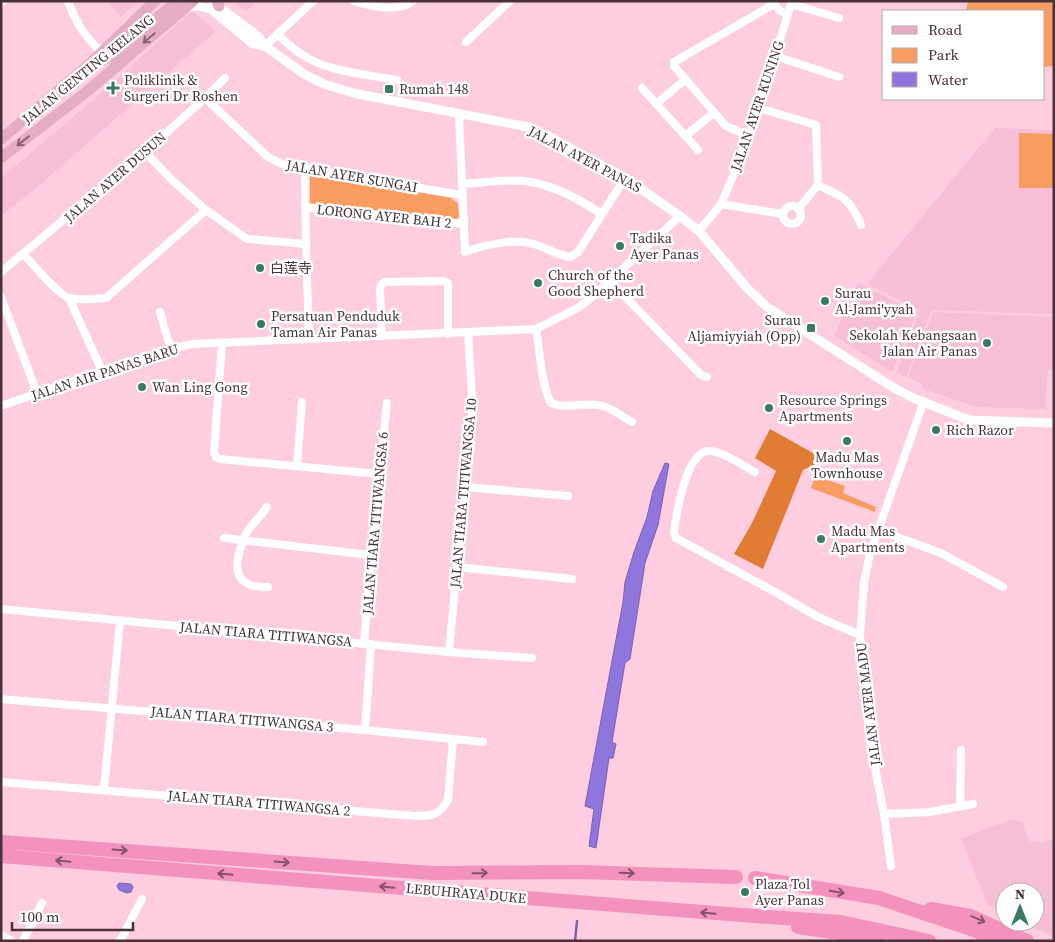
<svg xmlns="http://www.w3.org/2000/svg" width="1055" height="942" viewBox="0 0 1055 942" font-family="'Source Serif 4','Noto Sans SC',serif">
<style>
.built{fill:#f6bfd6}
.green{fill:#f79d62}
.forest{fill:#e07c33}
.water{fill:#8f76dc;stroke:#7a61ac}
.lines{fill:none;stroke-linecap:round;stroke-linejoin:round}
.stream{stroke:#7a61ac;stroke-width:2.5}
.minor{stroke:#fff;stroke-width:8}
.tertiary{stroke:#fff;stroke-width:9}
.primary{stroke:#e4adc5;stroke-width:11}
.motorway{stroke:#f393bd;stroke-width:14}
.oneway{stroke:#876372}
.oneway2{stroke:#845368}
.poi-dot{fill:#397967;stroke:#fefefe;stroke-width:2}
.labels{text-anchor:middle;stroke-width:5;stroke-linejoin:round;paint-order:stroke}
.street-label{font-size:14px;fill:#49313b;stroke:#fefefe}
.poi-label{font-size:14px;fill:#49313b;stroke:#fefefe;text-anchor:start}
</style>
<rect width="100%" height="100%" fill="#ffcde0"/>
<g class="built">
<polygon points="107,1 139,1 121,17"/>
<polygon points="234,1 257,1 246,12"/>
<polygon points="192,11 216,31 42,183 1,216 1,178 99,95"/>
<polygon points="995,128 1054,130 1054,314 932,310 906,377 896,373 920,310 867,284"/>
<polygon points="858,283 917,312 892,372 834,336"/>
<polygon points="933,312 1054,317 1054,371 1048,370 1045,409 976,407 921,388 922,384 908,377"/>
<polygon points="1012,819 1022,822 1029,841 1043,843 1054,838 1054,937 1023,922 1035,922 1035,892 1005,892 1005,913 987,904 961,839"/>
</g>
<g class="green">
<polygon points="968,1 1054,1 1054,66 1044,67 1044,11 966,11"/>
<polygon points="1019,133 1054,134 1054,188 1019,188"/>
<polygon points="310,173 451,198 458,204 459,217 456,219 309,204"/>
<polygon points="815,476 845,486 843,493 876,507 875,512 811,488"/>
</g>
<polygon class="forest" points="770,429 820,457 818,463 803,470 763,569 734,554 752,523 776,471 755,458"/>
<g class="water">
<polygon points="665,463 669,464 658,525 645,563 630,659 625,663 612,742 616,744 613,758 609,758 596,848 589,846 594,809 585,806 623,602 625,582 634,552 647,517 653,491"/>
<polygon points="119,883 131,884 133,887 131,892 127,893 119,890 117,886"/>
</g>
<g class="lines">
<polyline class="stream" points="575,941 577,921"/>
<g class="minor">
<path d="M68,1C77,25 84,35 101,52"/>
<path d="M354,1C372,7 397,13 413,1"/>
<polyline points="773,1 780,11 788,15"/>
<polyline points="1,3 3,1"/>
<polyline points="791,4 839,18"/>
<path d="M277,34C284,40 291,47 298,52C325,72 365,74 397,80"/>
<polyline points="466,42 510,1"/>
<polyline points="265,46 313,1"/>
<polyline points="775,56 839,77"/>
<polyline points="642,88 698,150"/>
<polyline points="205,98 268,157 284,165 462,195"/>
<polyline points="656,104 686,79"/>
<polyline points="759,108 816,125 818,185"/>
<path d="M459,113L465,252C483,245 516,238 534,244C547,248 558,256 571,257L578,252L625,178"/>
<polyline points="685,136 714,113"/>
<polyline points="749,136 726,126 674,66 674,62 774,4"/>
<polyline points="145,152 172,180 206,210 247,239 306,244"/>
<polyline points="305,168 306,244 309,339"/>
<path d="M462,184C481,183 505,179 524,181C553,184 578,199 602,214"/>
<polyline points="721,204 783,214"/>
<circle cx="792" cy="215" r="9"/>
<polyline points="305,207 464,224"/>
<path d="M798,209L818,185C842,196 851,199 861,225"/>
<polyline points="699,231 721,204 734,174 759,108 792,1"/>
<path d="M24,255C33,264 59,296 70,298C81,301 95,298 106,298L206,210"/>
<polyline points="1,272 145,152 205,98 225,78"/>
<polyline points="610,281 701,375 707,377"/>
<polyline points="1,297 37,393"/>
<polyline points="69,298 102,371"/>
<polyline points="160,312 171,350"/>
<path d="M536,329C540,352 541,383 551,403C567,410 586,401 603,406C613,409 623,417 632,422"/>
<polyline points="382,336 380,290 381,285 384,282 444,281 448,283 448,334"/>
<polyline points="222,343 214,452 216,457 220,459 379,474"/>
<polyline points="1,406 102,371 190,344 536,329 576,309 590,299 680,216"/>
<polyline points="297,466 302,402"/>
<path d="M755,472C743,466 723,451 709,451C686,451 676,515 674,533L676,538L775,592L818,617L860,635"/>
<polyline points="466,487 568,496"/>
<path d="M267,507C261,516 253,523 247,532C244,537 242,544 240,550C232,576 242,588 268,587"/>
<polyline points="878,530 941,553 1003,587"/>
<polyline points="224,538 371,555"/>
<polyline points="457,567 572,579"/>
<polyline points="1,609 449,652 532,658"/>
<polyline points="364,644 371,555 387,403"/>
<polyline points="449,652 457,567 466,487 465,442 473,410 468,333"/>
<polyline points="1,699 365,730 483,742"/>
<polyline points="365,730 371,644"/>
<path d="M1,782L415,816C431,816 439,816 448,800L453,739"/>
<polyline points="104,789 120,621"/>
<polyline points="960,806 961,750"/>
<polyline points="884,814 930,812 973,804"/>
<polyline points="891,866 884,814 871,746 866,702 860,635 864,583 870,553 924,401"/>
<polyline points="1,935 12,941"/>
<polyline points="23,941 42,903"/>
<polyline points="120,941 142,899"/>
</g>
<g class="tertiary">
<polyline points="214,3 259,37 265,46 304,74 324,84 353,93 528,127 546,135 625,178 680,216 699,231 747,288 767,307 894,388 913,398 969,420 1054,423"/>
<polyline points="187,7 200,6 211,9 253,44 265,46"/>
</g>
<g class="primary">
<polyline points="217,1 219,6"/>
<polyline points="93,61 109,58 177,1"/>
<polyline points="1,139 93,61 155,1"/>
<polyline points="1,158 90,89 193,1"/>
</g>
<g class="motorway">
<polyline points="1,842 431,873 579,872 736,877"/>
<polyline points="1,856 741,915 841,922 929,941"/>
<polyline points="755,878 879,898 971,929 999,941"/>
<polyline points="931,909 970,916 1027,941"/>
<polyline points="798,927 853,935 879,941"/>
</g>
</g>
<defs><path id="oneway-shaft" d="M-6 0H5M1.5-3L5.5 0L1.5 3" fill="none" stroke-width="1.6" stroke-linecap="round" stroke-linejoin="round" transform="scale(1.25)"/></defs>
<g class="oneway">
<use href="#oneway-shaft" transform="translate(149 38) rotate(140)"/>
<use href="#oneway-shaft" transform="translate(23 141) rotate(142)"/>
</g>
<g class="oneway2">
<use href="#oneway-shaft" transform="translate(120 850) rotate(4)"/>
<use href="#oneway-shaft" transform="translate(63 861) rotate(-175)"/>
<use href="#oneway-shaft" transform="translate(282 862) rotate(4)"/>
<use href="#oneway-shaft" transform="translate(480 873) rotate(-1)"/>
<use href="#oneway-shaft" transform="translate(627 873) rotate(2)"/>
<use href="#oneway-shaft" transform="translate(225 874) rotate(-175)"/>
<use href="#oneway-shaft" transform="translate(387 887) rotate(-175)"/>
<use href="#oneway-shaft" transform="translate(837 892) rotate(9)"/>
<use href="#oneway-shaft" transform="translate(708 913) rotate(-175)"/>
<use href="#oneway-shaft" transform="translate(978 919) rotate(23)"/>
</g>
<g class="poi-dot">
<path d="M110.5 80.5h5v5h5v5h-5v5h-5v-5h-5v-5h5z"/>
<rect x="384" y="84" width="10" height="10" rx="2.5"/>
<circle cx="620" cy="246" r="5"/>
<circle cx="260" cy="268" r="5"/>
<circle cx="538" cy="283" r="5"/>
<circle cx="825" cy="301" r="5"/>
<circle cx="261" cy="324" r="5"/>
<rect x="806" y="323" width="10" height="10" rx="2.5"/>
<circle cx="987" cy="343" r="5"/>
<circle cx="142" cy="387" r="5"/>
<circle cx="769" cy="408" r="5"/>
<circle cx="936" cy="430" r="5"/>
<circle cx="847" cy="441" r="5"/>
<circle cx="821" cy="539" r="5"/>
<circle cx="745" cy="892" r="5"/>
</g>
<g class="labels">
<g class="street-label">
<text transform="translate(88 69) rotate(-39)" y="5">JALAN GENTING KELANG</text>
<text transform="translate(757 106) rotate(-71)" y="5">JALAN AYER KUNING</text>
<text transform="translate(585 159) rotate(28)" y="5">JALAN AYER PANAS</text>
<text transform="translate(352 176) rotate(10)" y="5">JALAN AYER SUNGAI</text>
<text transform="translate(115 177) rotate(-41)" y="5">JALAN AYER DUSUN</text>
<text transform="translate(384 216) rotate(6)" y="5">LORONG AYER BAH 2</text>
<text transform="translate(105 372) rotate(-18)" y="5">JALAN AIR PANAS BARU</text>
<text transform="translate(463 493) rotate(-85)" y="5">JALAN TIARA TITIWANGSA 10</text>
<text transform="translate(375 523) rotate(-85)" y="5">JALAN TIARA TITIWANGSA 6</text>
<text transform="translate(266 634) rotate(5)" y="5">JALAN TIARA TITIWANGSA</text>
<text transform="translate(868 704) rotate(-97)" y="5">JALAN AYER MADU</text>
<text transform="translate(242 719) rotate(5)" y="5">JALAN TIARA TITIWANGSA 3</text>
<text transform="translate(259 803) rotate(5)" y="5">JALAN TIARA TITIWANGSA 2</text>
<text transform="translate(466 893) rotate(5)" y="5">LEBUHRAYA DUKE</text>
</g>
<g class="poi-label">
<text x="124" y="85">Poliklinik &amp;<tspan x="124" dy="16">Surgeri Dr Roshen</tspan></text>
<text x="399" y="94">Rumah 148</text>
<text x="630" y="243">Tadika<tspan x="630" dy="16">Ayer Panas</tspan></text>
<text x="270" y="273">白莲寺</text>
<text x="548" y="280">Church of the<tspan x="548" dy="16">Good Shepherd</tspan></text>
<text x="835" y="298">Surau<tspan x="835" dy="16">Al-Jami'yyah</tspan></text>
<text x="271" y="321">Persatuan Penduduk<tspan x="271" dy="16">Taman Air Panas</tspan></text>
<text x="801" y="325" text-anchor="end">Surau<tspan x="801" dy="16">Aljamiyyiah (Opp)</tspan></text>
<text x="977" y="340" text-anchor="end">Sekolah Kebangsaan<tspan x="977" dy="16">Jalan Air Panas</tspan></text>
<text x="152" y="392">Wan Ling Gong</text>
<text x="779" y="405">Resource Springs<tspan x="779" dy="16">Apartments</tspan></text>
<text x="946" y="435">Rich Razor</text>
<text x="847" y="462" text-anchor="middle">Madu Mas<tspan x="847" dy="16">Townhouse</tspan></text>
<text x="831" y="536">Madu Mas<tspan x="831" dy="16">Apartments</tspan></text>
<text x="755" y="889">Plaza Tol<tspan x="755" dy="16">Ayer Panas</tspan></text>
</g>
</g>
<rect width="1055" height="942" fill="none" stroke="#49313b" stroke-width="5"/>
<rect x="882" y="10" width="162" height="90" fill="#fefefe" stroke="#b6acb0"/>
<rect x="892" y="26" width="25" height="8" fill="#e4adc5" stroke="#b6acb0"/>
<text x="928" y="35" font-size="15" fill="#49313b">Road</text>
<rect x="892" y="48" width="25" height="15" fill="#f79d62" stroke="#b6acb0"/>
<text x="928" y="60" font-size="15" fill="#49313b">Park</text>
<rect x="892" y="72" width="25" height="15" fill="#8f76dc" stroke="#b6acb0"/>
<text x="928" y="85" font-size="15" fill="#49313b">Water</text>
<g transform="translate(1020 907)"><circle r="24" fill="#fefefe" stroke="#b6acb0"/>
<path d="M0-4L9 19L0 12L-9 19Z" fill="#397967"/>
<text y="-8" font-size="14" font-weight="bold" text-anchor="middle" fill="#49313b">N</text>
</g>
<path d="M12 922v8h121v-8" fill="none" stroke="#49313b" stroke-width="2.5"/>
<text x="20" y="922" font-size="15" fill="#49313b" stroke="#fefefe" stroke-width="4" paint-order="stroke">100 m</text>
</svg>
